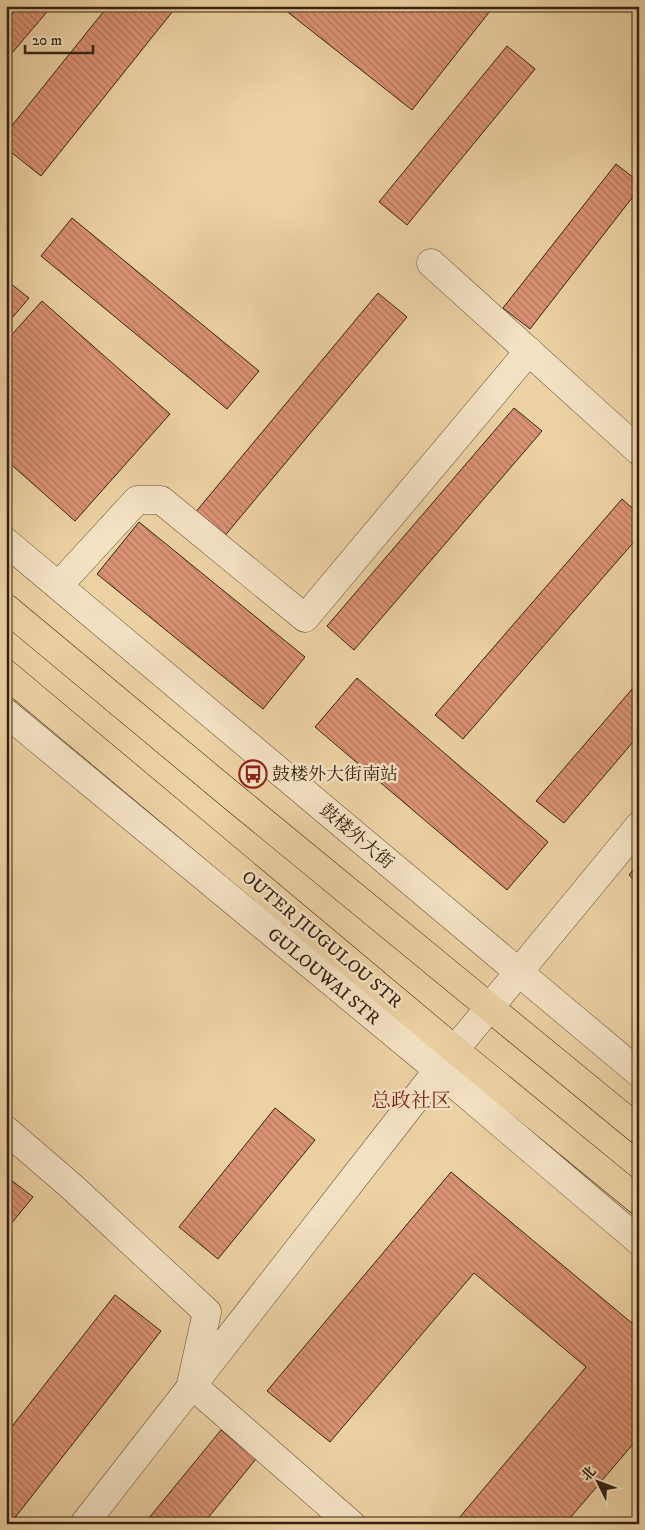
<svg xmlns="http://www.w3.org/2000/svg" width="645" height="1530" viewBox="0 0 645 1530" font-family="'IM FELL DW Pica','Noto Serif SC',serif">
<style>
.building{fill:url(#building-back-hatch);stroke:#352211}
.lines{fill:none;stroke-linecap:round;stroke-linejoin:round}
.minor-casing{stroke:#634e36;stroke-width:29}
.major-casing{stroke:#352211;stroke-width:29}
.minor{stroke:#f3e1c3;stroke-width:28}
.major{stroke:#ecd1a3;stroke-width:28}
.labels{text-anchor:middle;stroke-width:5;stroke-linejoin:round;paint-order:stroke}
.poi-label{font-size:18px;fill:#352211;stroke:#f3e1c3;text-anchor:start}
.street-label{font-size:18px;fill:#352211;stroke:#f3e1c3}
.quarter-label{font-size:20px;fill:#7a1f14;stroke:#f3e1c3}
</style>
<defs>
<pattern id="building-back-hatch" width="6" height="6" patternUnits="userSpaceOnUse" patternTransform="scale(1.25)"><rect width="6" height="6" fill="#da9274"/><path d="M-1 5l2 2M0 0l6 6M5-1l2 2" fill="none" stroke="#b2775e"/></pattern>
</defs>
<rect width="100%" height="100%" fill="#ecd1a3"/>
<filter id="stains"><feTurbulence type="fractalNoise" baseFrequency=".004" numOctaves="4"/><feColorMatrix values="0 0 0 0 .2 0 0 0 0 .09 0 0 0 0 .02 0 0 0 .5 -.17"/></filter>
<radialGradient id="worn" r=".72"><stop offset=".6" stop-color="#630" stop-opacity="0"/><stop offset="1" stop-color="#630" stop-opacity=".3"/></radialGradient>
<g class="building">
<polygon points="18,6 52,6 6,60 6,19"/>
<polygon points="108,6 177,6 41,176 6,148 6,133"/>
<polygon points="280,6 494,6 412,110"/>
<polygon points="507,46 535,69 407,225 379,202"/>
<polygon points="616,164 639,182 639,189 530,329 503,308"/>
<polygon points="72,218 259,371 227,409 41,256"/>
<polygon points="6,280 29,298 6,325"/>
<polygon points="378,293 407,317 223,538 194,514"/>
<polygon points="42,301 170,414 75,521 6,460 6,341"/>
<polygon points="514,408 542,431 354,650 327,626"/>
<polygon points="622,499 639,514 639,536 463,739 435,715"/>
<polygon points="139,522 305,657 263,709 97,574"/>
<polygon points="357,678 548,842 507,890 315,727"/>
<polygon points="639,681 639,735 564,823 536,801"/>
<polygon points="639,863 639,884 629,875"/>
<polygon points="275,1108 315,1140 218,1259 179,1227"/>
<polygon points="451,1172 639,1329 639,1437 565,1524 454,1524 586,1367 474,1273 330,1442 267,1391"/>
<polygon points="6,1176 33,1197 6,1230"/>
<polygon points="115,1295 161,1331 10,1524 6,1524 6,1434"/>
<polygon points="221,1430 256,1459 203,1524 144,1524"/>
</g>
<g class="lines">
<g class="minor-casing">
<g id="minor">
<polyline points="431,263 639,451"/>
<polyline points="6,542 639,1073"/>
<polyline points="59,585 137,500 161,500 305,618 529,351"/>
<polyline points="6,713 438,1070 639,1241"/>
<polyline points="6,1130 71,1186 207,1312 191,1384 351,1524"/>
<polyline points="84,1524 438,1070 639,826"/>
</g>
</g>
<g class="major-casing">
<g id="major">
<polyline points="6,608 232,796 639,1130"/>
<polyline points="6,674 455,1050 639,1201"/>
</g>
</g>
<use href="#minor" class="minor"/>
<use href="#major" class="major"/>
</g>
<defs>
<g id="bus-ring" transform="scale(1.4375)"><circle r="9.5" fill="#f3e1c3" stroke="#8f2418" stroke-width="1.5"/><path d="M-5-6H5V4H4V6H2V4H-2V6H-4V4H-5ZM-3.5-4V0h7V-4ZM-3.5 1.2v1.5H-2V1.2ZM2 1.2v1.5H3.5V1.2Z" fill="#8f2418"/></g>
</defs>
<g fill-rule="evenodd">
<use href="#bus-ring" x="253" y="774"/>
</g>
<g class="labels">
<g class="poi-label">
<text x="272" y="780">鼓楼外大街南站</text>
</g>
<g class="street-label">
<text transform="translate(357 836) rotate(40)" y="6">鼓楼外大街</text>
<text transform="translate(322 939) rotate(40)" y="6">OUTER JIUGULOU STR</text>
<text transform="translate(324 976) rotate(40)" y="6">GULOUWAI STR</text>
</g>
<g class="quarter-label">
<text x="411" y="1107">总政社区</text>
</g>
</g>
<rect width="645" height="1530" fill="none" stroke="#ecd1a3" stroke-width="25"/>
<rect x="8" y="8" width="630" height="1515" fill="none" stroke="#352211" stroke-width="2.5"/>
<rect x="12" y="12" width="620" height="1505" fill="none" stroke="#352211"/>
<g transform="translate(598 1482) rotate(312)" stroke="#f3e1c3" stroke-width="4" paint-order="stroke">
<path d="M0-4L9 19L0 12L-9 19Z" fill="#352211"/>
<text y="-8" font-size="14" font-weight="bold" text-anchor="middle" fill="#352211">北</text>
</g>
<path d="M25 45v8h68v-8" fill="none" stroke="#352211" stroke-width="2.5"/>
<text x="32" y="45" font-size="15" fill="#352211" stroke="#f3e1c3" stroke-width="4" paint-order="stroke">20 m</text>
<rect width="100%" height="100%" filter="url(#stains)"/>
<rect width="100%" height="100%" fill="url(#worn)"/>
</svg>
